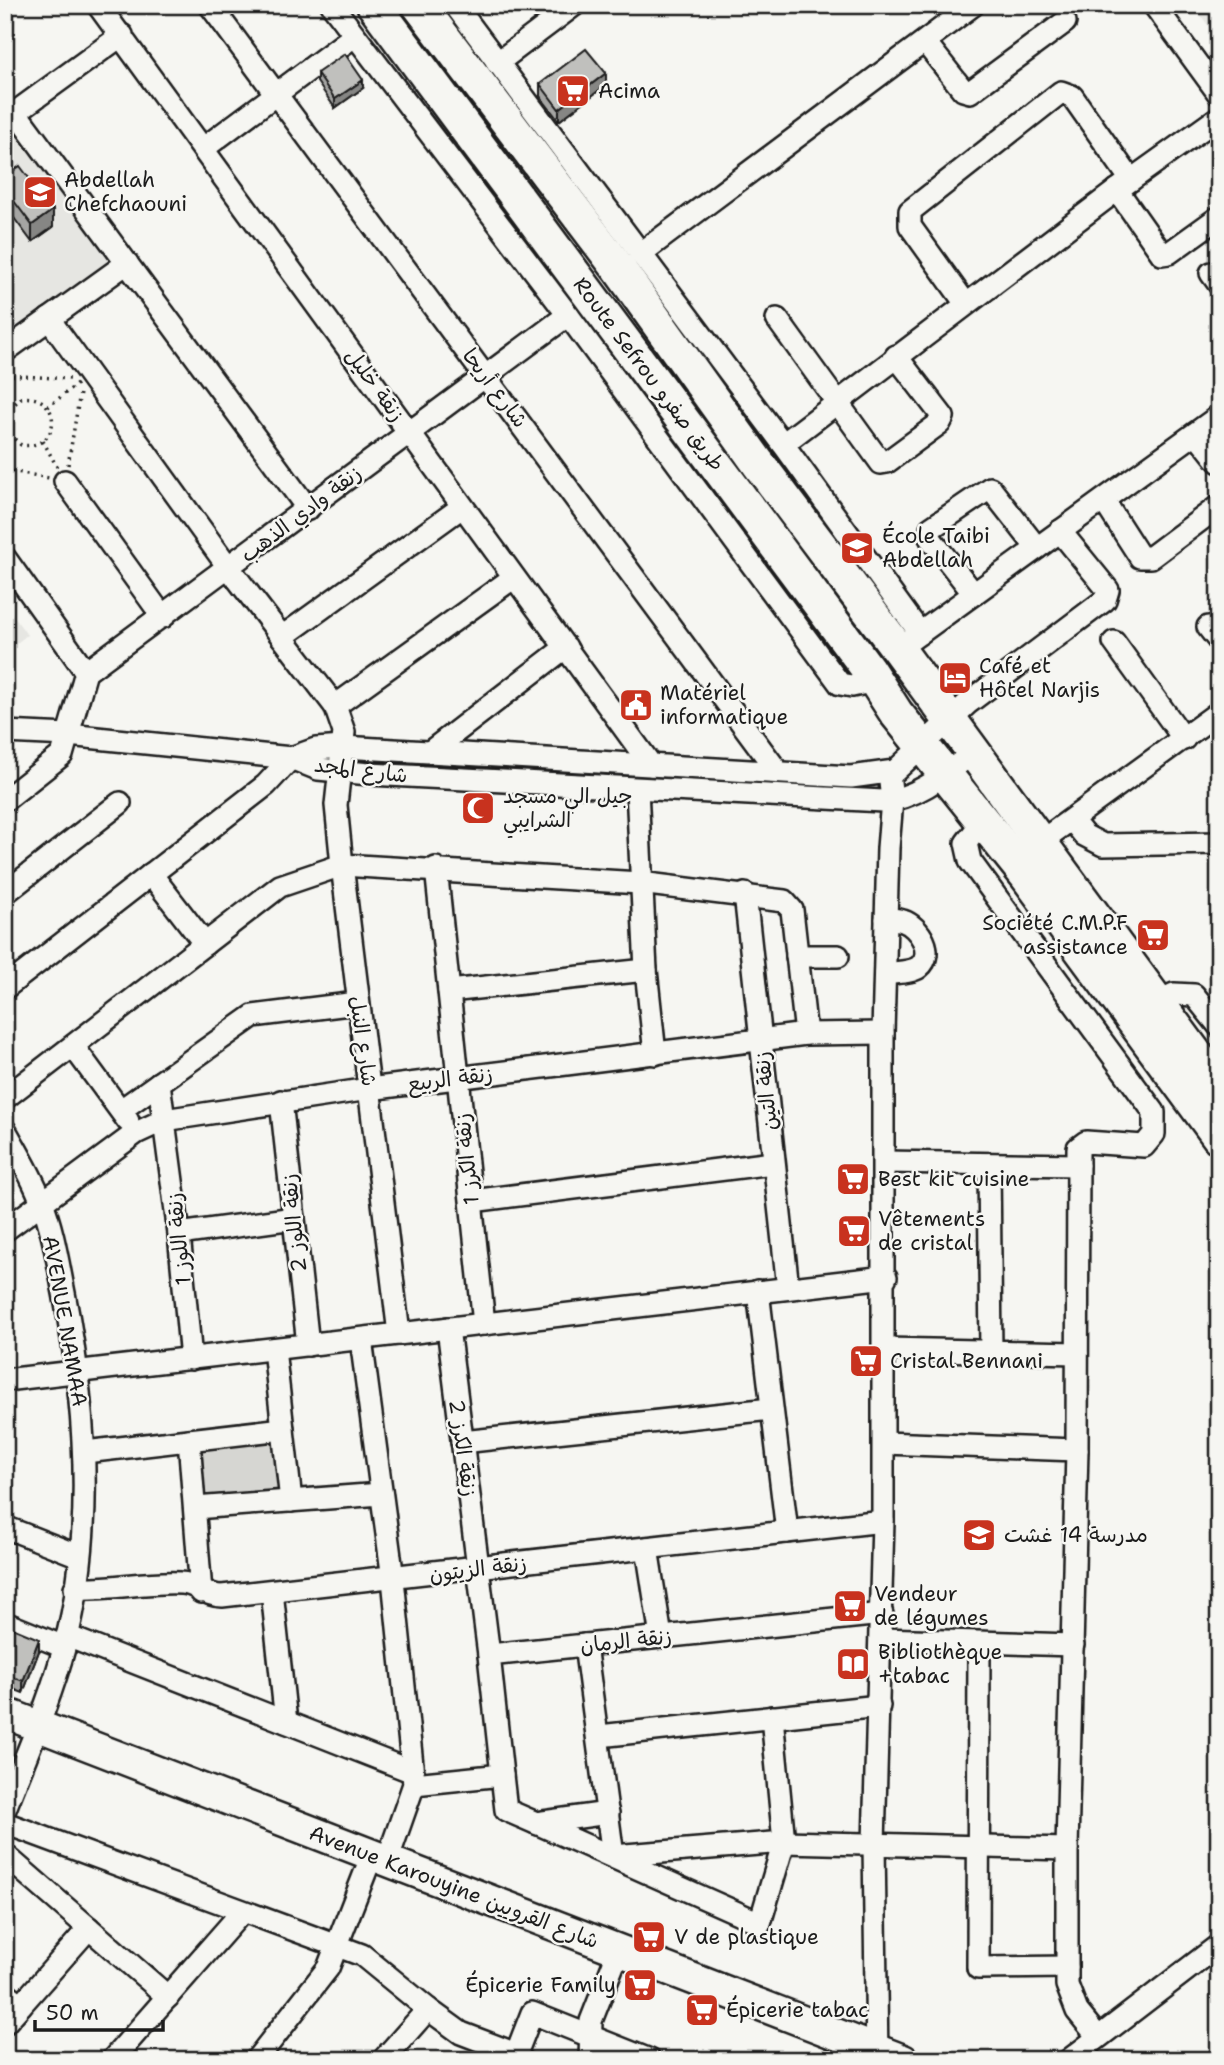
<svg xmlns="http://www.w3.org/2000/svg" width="1224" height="2065" viewBox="0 0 1224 2065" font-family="'Shantell Sans','Playpen Sans Arabic',sans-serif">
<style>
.built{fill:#e6e6e2}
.green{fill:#d6d6d2;stroke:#797977;stroke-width:2}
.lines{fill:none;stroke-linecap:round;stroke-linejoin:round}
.street-casing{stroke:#1c1c1c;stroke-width:26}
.secondary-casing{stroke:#1c1c1c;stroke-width:35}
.primary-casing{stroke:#1c1c1c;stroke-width:38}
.path{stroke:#1c1c1c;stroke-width:3.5;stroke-dasharray:2 5;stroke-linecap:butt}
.street{stroke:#f6f6f2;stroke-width:21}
.secondary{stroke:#f6f6f2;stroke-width:30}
.primary{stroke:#f6f6f2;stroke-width:33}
.wall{fill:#a5a5a3;stroke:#1c1c1c;stroke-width:2}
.shaded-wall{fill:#868684;stroke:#1c1c1c;stroke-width:2}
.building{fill:#c0c0bd;stroke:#1c1c1c;stroke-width:2}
.labels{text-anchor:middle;stroke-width:5;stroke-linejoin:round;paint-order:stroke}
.poi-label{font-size:21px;fill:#1c1c1c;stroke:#f6f6f2;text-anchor:start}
.street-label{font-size:21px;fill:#1c1c1c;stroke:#f6f6f2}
</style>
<rect width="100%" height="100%" fill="#f6f6f2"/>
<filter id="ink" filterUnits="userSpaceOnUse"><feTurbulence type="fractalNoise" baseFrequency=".0143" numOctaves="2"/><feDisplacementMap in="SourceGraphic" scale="14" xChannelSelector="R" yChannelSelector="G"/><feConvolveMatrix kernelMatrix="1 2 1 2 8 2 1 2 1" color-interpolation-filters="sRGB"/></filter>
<g filter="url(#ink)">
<g class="built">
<polygon points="1193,5 1219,5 1219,40"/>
<polygon points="16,113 127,263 5,351 5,120"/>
<polygon points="5,604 27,635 7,651 5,648"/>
</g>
<polygon class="green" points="279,1431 286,1501 196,1507 190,1441"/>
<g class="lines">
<g class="street-casing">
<g id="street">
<polyline points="98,5 651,765"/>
<polyline points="210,5 778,772"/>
<polyline points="332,5 568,315 840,684 852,686 875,681"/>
<polyline points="455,5 783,444 920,633"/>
<polyline points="1154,5 1219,94"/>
<polyline points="925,42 963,90 970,92 1065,22"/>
<polyline points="497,63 574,5"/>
<polyline points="16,113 308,509"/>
<polyline points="5,120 122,35"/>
<polyline points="204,148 354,36"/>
<polyline points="1117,190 1162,254 1169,253 1219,217"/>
<polyline points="640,254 973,5"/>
<polyline points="1211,273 1219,284"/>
<polyline points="966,304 910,226 910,211 1061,92 1072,96 1131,180"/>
<polyline points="49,319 229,568 335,706 344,732 336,805 342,865 399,1334"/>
<polyline points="777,319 881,463 887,462 940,423 943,417 896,356"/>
<polyline points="5,351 127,263"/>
<polyline points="1196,433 1219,462"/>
<polyline points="783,444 1117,190 1219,117"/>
<polyline points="65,481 163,617"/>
<polyline points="1104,501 1140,557 1151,557 1219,506"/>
<polyline points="5,558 86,672"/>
<polyline points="974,594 930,538 931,528 990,488 1037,548"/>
<polyline points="1208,627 1219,641"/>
<polyline points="282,637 462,507"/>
<polyline points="909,641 1219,416"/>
<polyline points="1114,642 1184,739"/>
<polyline points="335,706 513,578"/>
<path d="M5,732L68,735L291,758L318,769L369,774L883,801C917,799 948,772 974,752"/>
<polyline points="431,751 566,647"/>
<polyline points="637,789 646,970 655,1054"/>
<polyline points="5,800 62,755 86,672 568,315"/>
<polyline points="1072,820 1084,835 1103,845 1219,843"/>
<polyline points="982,822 966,843 970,861 1154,1112 1154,1134 1144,1146 1086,1142 1078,1148 1077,1450 1067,1849 1067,1985 1077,2011 1098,2037"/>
<polyline points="1040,842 1219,712"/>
<polyline points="436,868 484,1324"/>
<polyline points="151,874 205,944"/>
<polyline points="5,893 120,803"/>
<polyline points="745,894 788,1288"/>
<polyline points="797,956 838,956"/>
<path d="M885,974C895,972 911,973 919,967C936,953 919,926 903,921C898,919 891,919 886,919"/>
<polyline points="5,988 266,785 291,758 316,749 343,747 851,777 895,771 968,703 1105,600 1108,590 1060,531"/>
<polyline points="449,991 646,970"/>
<polyline points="1157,1002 1174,994 1194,995 1219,1026"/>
<polyline points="73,1046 128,1121"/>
<polyline points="159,1083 179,1234 191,1359"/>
<polyline points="5,1098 280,886 342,865 640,883 784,901 792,910 806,1034"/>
<polyline points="281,1101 308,1345"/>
<polyline points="121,1110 253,1016 357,1003"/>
<path d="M5,1130C18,1153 32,1176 41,1200C53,1229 58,1263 64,1293C86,1406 95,1532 65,1645C50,1701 26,1755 5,1809"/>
<polyline points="884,1162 1078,1165"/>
<polyline points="989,1164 991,1352"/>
<polyline points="472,1201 773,1163"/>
<polyline points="5,1230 136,1133 164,1120 369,1089 806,1034 883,1033"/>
<polyline points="179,1234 294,1218"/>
<polyline points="758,1291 787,1532"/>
<polyline points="448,1328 489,1655"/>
<polyline points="361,1339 393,1579 414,1784 387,1861"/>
<polyline points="274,1349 291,1501"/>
<polyline points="885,1349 1077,1353"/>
<polyline points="5,1380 886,1277"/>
<polyline points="189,1440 201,1592"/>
<polyline points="462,1442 771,1409"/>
<polyline points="884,1443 1077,1450"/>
<polyline points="85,1452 283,1429"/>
<polyline points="195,1508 381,1494"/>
<polyline points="5,1527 79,1556"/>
<polyline points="647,1548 661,1637"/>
<path d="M75,1588C110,1590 145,1581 181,1583C196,1583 206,1596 222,1596L883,1521"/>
<polyline points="272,1591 286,1722"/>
<polyline points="5,1623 64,1647"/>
<polyline points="67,1636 413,1772"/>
<polyline points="881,1639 1073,1645"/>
<polyline points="979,1643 978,1968 1067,1967"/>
<polyline points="585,1645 613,1856 784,1842 1067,1849"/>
<polyline points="599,1736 879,1706"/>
<polyline points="502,1775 489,1655 882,1614"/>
<polyline points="414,1784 502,1775 506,1810 536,1823 608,1813"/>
<polyline points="5,1823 362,1955 428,2009"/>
<polyline points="536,1823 760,1923 784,1842 772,1717"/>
<polyline points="5,1855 168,1997"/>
<polyline points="5,1992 21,2005 5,2023"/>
<polyline points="21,2005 89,1928"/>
<polyline points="112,2060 242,1912"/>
<polyline points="256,2060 328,1968 372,1855"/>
<polyline points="383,2060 428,2009 461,2033 516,2054"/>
<polyline points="522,2060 516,2054 532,2013 650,2060"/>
<polyline points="590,2060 591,2021 619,1950"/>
<polyline points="877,2060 874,1844 883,1521 883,1033 888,848 892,800 889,773"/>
<polyline points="1069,2060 1219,1945"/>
</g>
</g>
<g class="secondary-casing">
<polyline id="secondary" points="5,1713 903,2060"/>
</g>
<g class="primary-casing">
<g id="primary">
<polyline points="374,5 867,668 896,713 1026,875 1219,1137"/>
<polyline points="419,5 619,269 758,463 898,649 1219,1086"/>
</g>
</g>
<g class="path">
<polyline points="5,375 71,379"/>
<polyline points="5,391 14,402"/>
<polyline points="48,407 77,384"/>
<path d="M5,413L21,398C63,392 63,451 21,445L5,430"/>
<polyline points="43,441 57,467"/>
<polyline points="68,465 80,393"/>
<polyline points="5,470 49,478"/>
</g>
<use href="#street" class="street"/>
<use href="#secondary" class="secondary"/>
<use href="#primary" class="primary"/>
</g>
<g class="wall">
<polygon points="317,73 363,88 335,108 317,82"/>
<polygon points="540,84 606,85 559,121 540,96"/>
<polygon points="5,177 53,227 32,242 5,206"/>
<polygon points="5,1625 39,1651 23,1693 5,1686"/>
</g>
<g class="shaded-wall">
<polygon points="606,73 606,85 559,121 559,109"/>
<polygon points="363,80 363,88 335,108 335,99"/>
<polygon points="53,210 53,227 32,242 32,225"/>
<polygon points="39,1639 39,1651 23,1693 23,1681"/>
</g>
<g class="building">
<polygon points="586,49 606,73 559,109 540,84"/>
<polygon points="345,54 363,80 335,99 317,73"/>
<polygon points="20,166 53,210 32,225 5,189 5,177"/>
<polygon points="5,1625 39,1639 23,1681 5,1674"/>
</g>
</g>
<defs>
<g id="supermarket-square" transform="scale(1.75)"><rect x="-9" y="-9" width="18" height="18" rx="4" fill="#c8321e" stroke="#f6f6f2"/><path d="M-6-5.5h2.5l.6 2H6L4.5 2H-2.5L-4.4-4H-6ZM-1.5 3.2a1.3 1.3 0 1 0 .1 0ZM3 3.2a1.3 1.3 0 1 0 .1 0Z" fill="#fff"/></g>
<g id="school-square" transform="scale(1.75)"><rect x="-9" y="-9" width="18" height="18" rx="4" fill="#c8321e" stroke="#f6f6f2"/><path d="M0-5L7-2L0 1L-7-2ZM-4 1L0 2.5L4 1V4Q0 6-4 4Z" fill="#fff"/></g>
<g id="hotel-square" transform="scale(1.75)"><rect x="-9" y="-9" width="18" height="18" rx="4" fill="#c8321e" stroke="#f6f6f2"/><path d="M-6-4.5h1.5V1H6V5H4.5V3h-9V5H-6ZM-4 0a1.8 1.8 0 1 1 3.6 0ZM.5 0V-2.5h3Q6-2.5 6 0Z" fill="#fff"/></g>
<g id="civic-square" transform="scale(1.75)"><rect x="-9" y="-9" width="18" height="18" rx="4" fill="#c8321e" stroke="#f6f6f2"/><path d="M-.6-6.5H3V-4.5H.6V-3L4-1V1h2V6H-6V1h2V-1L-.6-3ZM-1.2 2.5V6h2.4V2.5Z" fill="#fff"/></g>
<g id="mosque-square" transform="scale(1.75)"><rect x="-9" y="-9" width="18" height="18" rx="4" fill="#c8321e" stroke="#f6f6f2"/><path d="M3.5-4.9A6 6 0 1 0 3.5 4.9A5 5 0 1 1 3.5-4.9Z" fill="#fff"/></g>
<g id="library-square" transform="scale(1.75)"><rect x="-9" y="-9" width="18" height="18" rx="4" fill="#c8321e" stroke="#f6f6f2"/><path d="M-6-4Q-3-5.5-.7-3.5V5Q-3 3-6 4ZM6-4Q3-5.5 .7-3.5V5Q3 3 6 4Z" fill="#fff"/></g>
</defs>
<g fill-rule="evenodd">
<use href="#supermarket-square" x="573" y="91"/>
<use href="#school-square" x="40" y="192"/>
<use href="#school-square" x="857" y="548"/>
<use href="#hotel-square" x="955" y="678"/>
<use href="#civic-square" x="636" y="705"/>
<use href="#mosque-square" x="478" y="808"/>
<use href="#supermarket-square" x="1153" y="935"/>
<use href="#supermarket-square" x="853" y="1179"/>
<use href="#supermarket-square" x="854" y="1231"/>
<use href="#supermarket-square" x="866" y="1361"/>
<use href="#school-square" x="979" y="1535"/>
<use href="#supermarket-square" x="850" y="1606"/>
<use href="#library-square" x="853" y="1664"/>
<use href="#supermarket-square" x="649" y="1937"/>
<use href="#supermarket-square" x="640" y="1985"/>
<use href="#supermarket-square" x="702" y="2010"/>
</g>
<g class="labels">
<g class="poi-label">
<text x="598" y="98">Acima</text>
<text x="64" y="187">Abdellah<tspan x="64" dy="24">Chefchaouni</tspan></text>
<text x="882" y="543">École Taibi<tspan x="882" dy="24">Abdellah</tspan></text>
<text x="979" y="673">Café et<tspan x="979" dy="24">Hôtel Narjis</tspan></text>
<text x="660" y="700">Matériel<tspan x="660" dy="24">informatique</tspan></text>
<text x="503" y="803">جيل الي مسجد<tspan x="503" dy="24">الشرايبي</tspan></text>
<text x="1128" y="930" text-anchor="end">Société C.M.P.F<tspan x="1128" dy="24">assistance</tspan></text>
<text x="878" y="1186">Best kit cuisine</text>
<text x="878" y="1226">Vêtements<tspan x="878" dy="24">de cristal</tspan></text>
<text x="890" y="1368">Cristal Bennani</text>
<text x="1004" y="1542">مدرسة 14 غشت</text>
<text x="874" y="1601">Vendeur<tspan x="874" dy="24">de légumes</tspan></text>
<text x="878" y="1659">Bibliothèque<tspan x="878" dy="24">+tabac</tspan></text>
<text x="674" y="1944">V de plastique</text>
<text x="616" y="1992" text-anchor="end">Épicerie Family</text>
<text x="726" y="2017">Épicerie tabac</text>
</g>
<g class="street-label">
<text transform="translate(649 374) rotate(53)" y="7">Route Sefrou طريق صفرو</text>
<text transform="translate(375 385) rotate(54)" y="7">زنقة خليل</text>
<text transform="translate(495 388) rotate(53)" y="7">شارع أريحا</text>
<text transform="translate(301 514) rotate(-37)" y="7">زنقة وادي الذهب</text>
<text transform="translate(361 770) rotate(7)" y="7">شارع المجد</text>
<text transform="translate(363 1041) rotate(82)" y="7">شارع النبل</text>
<text transform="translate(450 1079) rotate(-7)" y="7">زنقة الربيع</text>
<text transform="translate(766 1091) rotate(-96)" y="7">زنقة التين</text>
<text transform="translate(467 1159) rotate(-96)" y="7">زنقة الكرز 1</text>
<text transform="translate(294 1223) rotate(-96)" y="7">زنقة اللوز 2</text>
<text transform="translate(179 1239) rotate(-96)" y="7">زنقة اللوز 1</text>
<text transform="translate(65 1321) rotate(80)" y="7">AVENUE NAMAA</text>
<text transform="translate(463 1448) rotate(82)" y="7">زنقة الكرز 2</text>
<text transform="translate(478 1569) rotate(-7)" y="7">زنقة الزيتون</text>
<text transform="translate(626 1641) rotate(-6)" y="7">زنقة الرمان</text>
<text transform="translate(454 1887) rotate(21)" y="7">Avenue Karouyine شارع القرويين</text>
</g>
</g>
<rect width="1224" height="2065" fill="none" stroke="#f6f6f2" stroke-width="28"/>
<rect x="14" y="14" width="1196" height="2037" fill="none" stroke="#1c1c1c" stroke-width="2.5" filter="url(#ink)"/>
<path d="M35 2020v10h128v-10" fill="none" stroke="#1c1c1c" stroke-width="3.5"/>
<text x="46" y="2020" font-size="21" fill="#1c1c1c" stroke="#f6f6f2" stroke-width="5" paint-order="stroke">50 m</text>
</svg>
